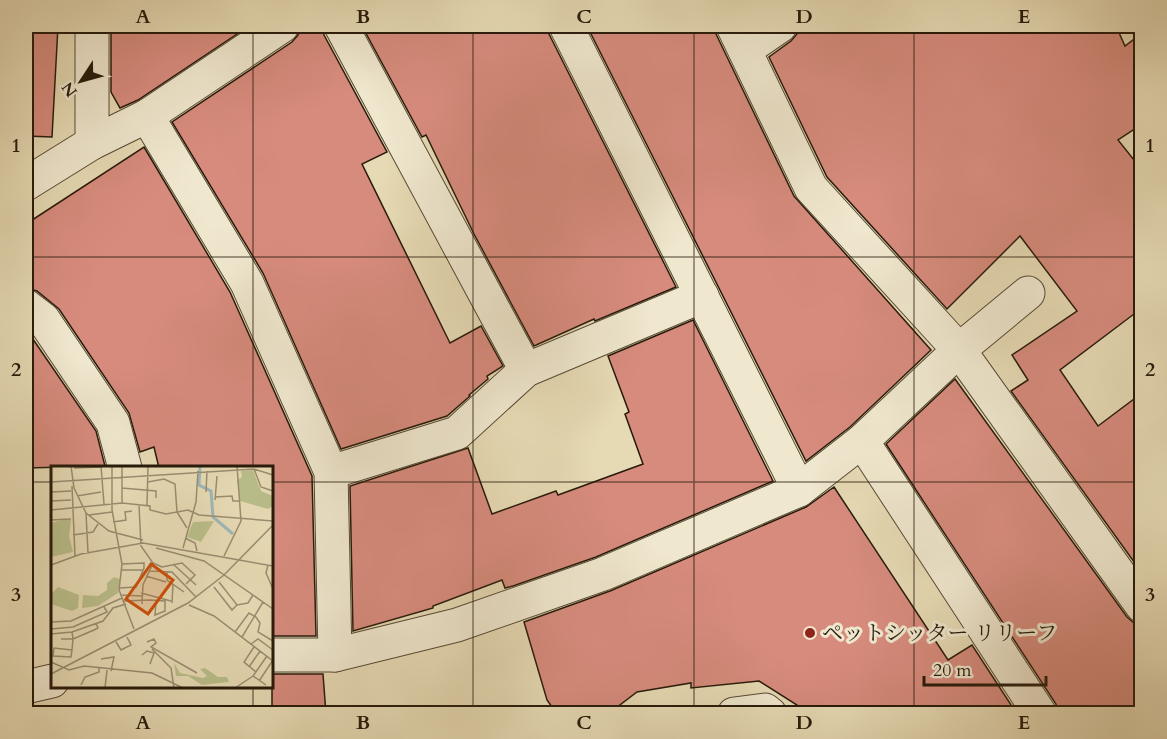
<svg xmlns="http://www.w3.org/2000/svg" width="1167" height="739" viewBox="0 0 1167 739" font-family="Cardo,'Noto Serif JP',serif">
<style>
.building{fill:#d78b7d;stroke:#271a0b;stroke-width:1.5}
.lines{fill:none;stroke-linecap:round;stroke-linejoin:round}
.street-casing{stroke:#574a35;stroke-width:35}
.street{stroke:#efe7ce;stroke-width:33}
.grid{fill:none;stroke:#271a0b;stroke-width:1.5;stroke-opacity:0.55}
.poi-dot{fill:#8f2418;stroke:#efe7ce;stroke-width:2}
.labels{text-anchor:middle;stroke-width:6;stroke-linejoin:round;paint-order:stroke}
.poi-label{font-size:21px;fill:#271a0b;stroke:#efe7ce;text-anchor:start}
.inset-river{fill:none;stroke:#9db7b9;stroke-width:3}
.inset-road{fill:none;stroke:#9a8d70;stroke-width:1.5}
.view{fill:#cb500c;fill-opacity:0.15;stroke:#cb500c;stroke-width:3}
.inset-edge{fill:none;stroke:#271a0b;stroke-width:3}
.neatline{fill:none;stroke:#271a0b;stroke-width:2}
.grid-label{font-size:20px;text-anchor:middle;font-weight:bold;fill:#271a0b}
</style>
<rect width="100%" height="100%" fill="#e6dab4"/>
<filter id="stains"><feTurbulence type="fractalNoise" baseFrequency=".00333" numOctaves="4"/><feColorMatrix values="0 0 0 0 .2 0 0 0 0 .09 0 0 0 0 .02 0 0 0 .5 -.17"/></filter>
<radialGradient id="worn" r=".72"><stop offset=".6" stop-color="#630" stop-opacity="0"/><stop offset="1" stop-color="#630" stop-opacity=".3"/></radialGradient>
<g class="building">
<polygon points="26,26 58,26 52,137 26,136"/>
<polygon points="111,26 249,26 138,100 120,108 111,92"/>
<polygon points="301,26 322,26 324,35 387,152 362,164 450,343 481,326 503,366 487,376 488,379 469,395 470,396 447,416 341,449 263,273 172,122 292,42 298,35"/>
<polygon points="362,26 547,26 549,34 676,287 595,321 594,319 534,346 474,234 426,135 422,137"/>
<polygon points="587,26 714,26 716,34 794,196 931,350 850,427 806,461"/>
<polygon points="799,26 1116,26 1125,46 1142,33 1142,124 1118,140 1142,170 1142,308 1060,370 1098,426 1142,393 1142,573 1011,391 1028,380 1012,355 1077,311 1020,236 947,309 827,177 769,57 791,41 797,34"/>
<polygon points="144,147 230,292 312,476 316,636 272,636 272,468 159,468 154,447 140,452 129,413 59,309 37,291 26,288 26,224"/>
<polygon points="693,320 773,481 596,557 513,586 505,588 502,580 433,606 433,608 353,631 350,486 468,448 492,514 556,491 558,495 643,464 625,414 629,412 608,356"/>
<polygon points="26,329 96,431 105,466 26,468"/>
<polygon points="955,379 1127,617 1134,623 1142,624 1142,714 1059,714 1056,704 886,444"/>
<polygon points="834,487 948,660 972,645 1017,714 811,714 759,681 691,688 691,683 637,692 608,714 557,714 547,700 524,622 610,591 806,507"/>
<polygon points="272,674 323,674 326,714 272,714"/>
</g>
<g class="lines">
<g class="street-casing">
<g id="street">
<polyline points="341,26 526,370"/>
<polyline points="566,26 799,490"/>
<polyline points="733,26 811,188 959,350 1142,606"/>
<polyline points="745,50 780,26"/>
<polyline points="147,116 247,283 331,472 335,655"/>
<polyline points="92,143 147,116 282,26"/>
<polyline points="26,184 92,143 92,26"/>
<polyline points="26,306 43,319 113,423 125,468"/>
<polyline points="862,441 1040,714"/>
<polyline points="331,472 457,433 526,370 702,296"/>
<polyline points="272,655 335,655 457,625 603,574 799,490 862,441 959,350 1028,293"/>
<polyline points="26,687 52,681"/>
<polyline points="734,714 765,710 770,714"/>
</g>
</g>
<use href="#street" class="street"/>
</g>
<path class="grid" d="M253,26V468M473,26V714M694,26V714M914,26V714M26,257H1142M26,482H52M272,482H1142M253,686V714"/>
<circle class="poi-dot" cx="810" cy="633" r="6"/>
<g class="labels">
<g class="poi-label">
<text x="822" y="640">ペットシッター リリーフ</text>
</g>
</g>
<g transform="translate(51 466)">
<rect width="222" height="222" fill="#e6dab4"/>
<path d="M202,4L210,25L222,30V40L217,43L189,35L186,14L191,11L190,5ZM12,54H20L18,70L22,86L0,91V57ZM163,55L150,76L136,71L142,56ZM63,111L69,113L67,127L47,140L31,142L32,129L47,130L56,124V117ZM7,121L28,129L27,142L21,145L0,138V128ZM123,197L129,207L152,212L156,210L149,203L154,202L167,211H176L178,216L151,219L137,210H125Z" fill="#b9be8a"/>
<path class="inset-river" d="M149,0L148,19L160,25L162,51L182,68"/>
<path class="inset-road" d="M20,0L23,22L35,47L58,65L92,74M50,0L53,38M61,0V44L71,98L68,124L83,163M23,2L50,1M203,3L210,21L222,25M0,16L203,3L222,9M97,16L113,13L124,18L126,46L136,62M21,20L24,90M71,22L105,25V32M0,26L20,25M155,26L156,5M26,30L50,26M164,31L181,30L182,35H189M164,34L166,10M0,35L20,34M71,37V0M88,39L90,80L102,97L92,119L91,138M96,39L97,0M0,44L71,37L99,40V44L115,48L137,44L148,49L222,55M35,47L37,87M38,49L61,46M0,54L20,53M62,56L75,54L74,46L81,45M22,69L42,66L47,58M134,72L144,77L146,85M105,82L153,95L222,143M132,82L145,36L147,5M173,90L190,55L186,0M188,94L222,100M102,97L111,101L131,97L144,109L135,118M122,98L145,119M0,99L30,88L92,77L188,94M217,99L215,107L222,123M71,104H92M99,105L121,106L145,131M116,106V114L133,126M95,110L115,116M168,116L186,139L197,137L202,129M163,121L181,144L186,139M68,122L85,121L93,102V97L71,98M90,127L120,135M69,129L91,130M73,135L99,134L114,135V145L104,149L105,135M121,137L122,118M138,139L163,150L222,195M205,151L209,157L207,166L222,175M0,156L20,155L71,132M0,163L22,161L56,146L53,141M184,166L198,147L205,151M0,168L21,166L52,155L62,142L75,138M191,171L212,136M10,173H22L43,164L47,162L45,157M65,176L70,184L80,179L76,171M96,176L103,173L105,177L100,181L146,207M200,178L207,173L222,184M203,181L193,196L205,206M101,183L120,202L123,222M21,184L3,182L2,190L20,191L21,184L22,173L21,166M91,189L96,185L103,187L99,198M50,193L63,191L60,205M0,196L18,204L33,200L101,207L132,222M198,201L209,185M0,208L137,137L173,109L222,59M208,215L222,194M30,219L34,211L48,206V202M215,219L202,210L216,190M54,222L56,204M184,222L202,210"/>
<path class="view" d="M100,98L122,114L97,148L75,133Z"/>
<rect width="222" height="222" class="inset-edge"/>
</g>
<rect width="1167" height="739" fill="none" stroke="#e6dab4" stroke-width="66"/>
<g transform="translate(81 81) rotate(234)" stroke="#efe7ce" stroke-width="4.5" paint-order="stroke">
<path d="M0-4.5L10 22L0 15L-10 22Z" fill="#271a0b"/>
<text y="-9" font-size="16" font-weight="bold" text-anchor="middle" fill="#271a0b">N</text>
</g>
<path d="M924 676v9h122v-9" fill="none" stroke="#271a0b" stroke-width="3"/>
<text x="933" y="676" font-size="18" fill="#271a0b" stroke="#efe7ce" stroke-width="4.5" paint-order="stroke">20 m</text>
<rect x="33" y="33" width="1101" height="673" class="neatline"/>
<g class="grid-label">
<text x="143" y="23">A</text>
<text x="363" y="23">B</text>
<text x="584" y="23">C</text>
<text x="804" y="23">D</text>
<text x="1024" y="23">E</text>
<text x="16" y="152">1</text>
<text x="1150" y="152">1</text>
<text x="16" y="376">2</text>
<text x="1150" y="376">2</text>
<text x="16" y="601">3</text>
<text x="1150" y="601">3</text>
<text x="143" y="729">A</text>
<text x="363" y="729">B</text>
<text x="584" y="729">C</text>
<text x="804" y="729">D</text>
<text x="1024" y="729">E</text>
</g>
<rect width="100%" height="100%" filter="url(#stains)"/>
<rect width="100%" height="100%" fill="url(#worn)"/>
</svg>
